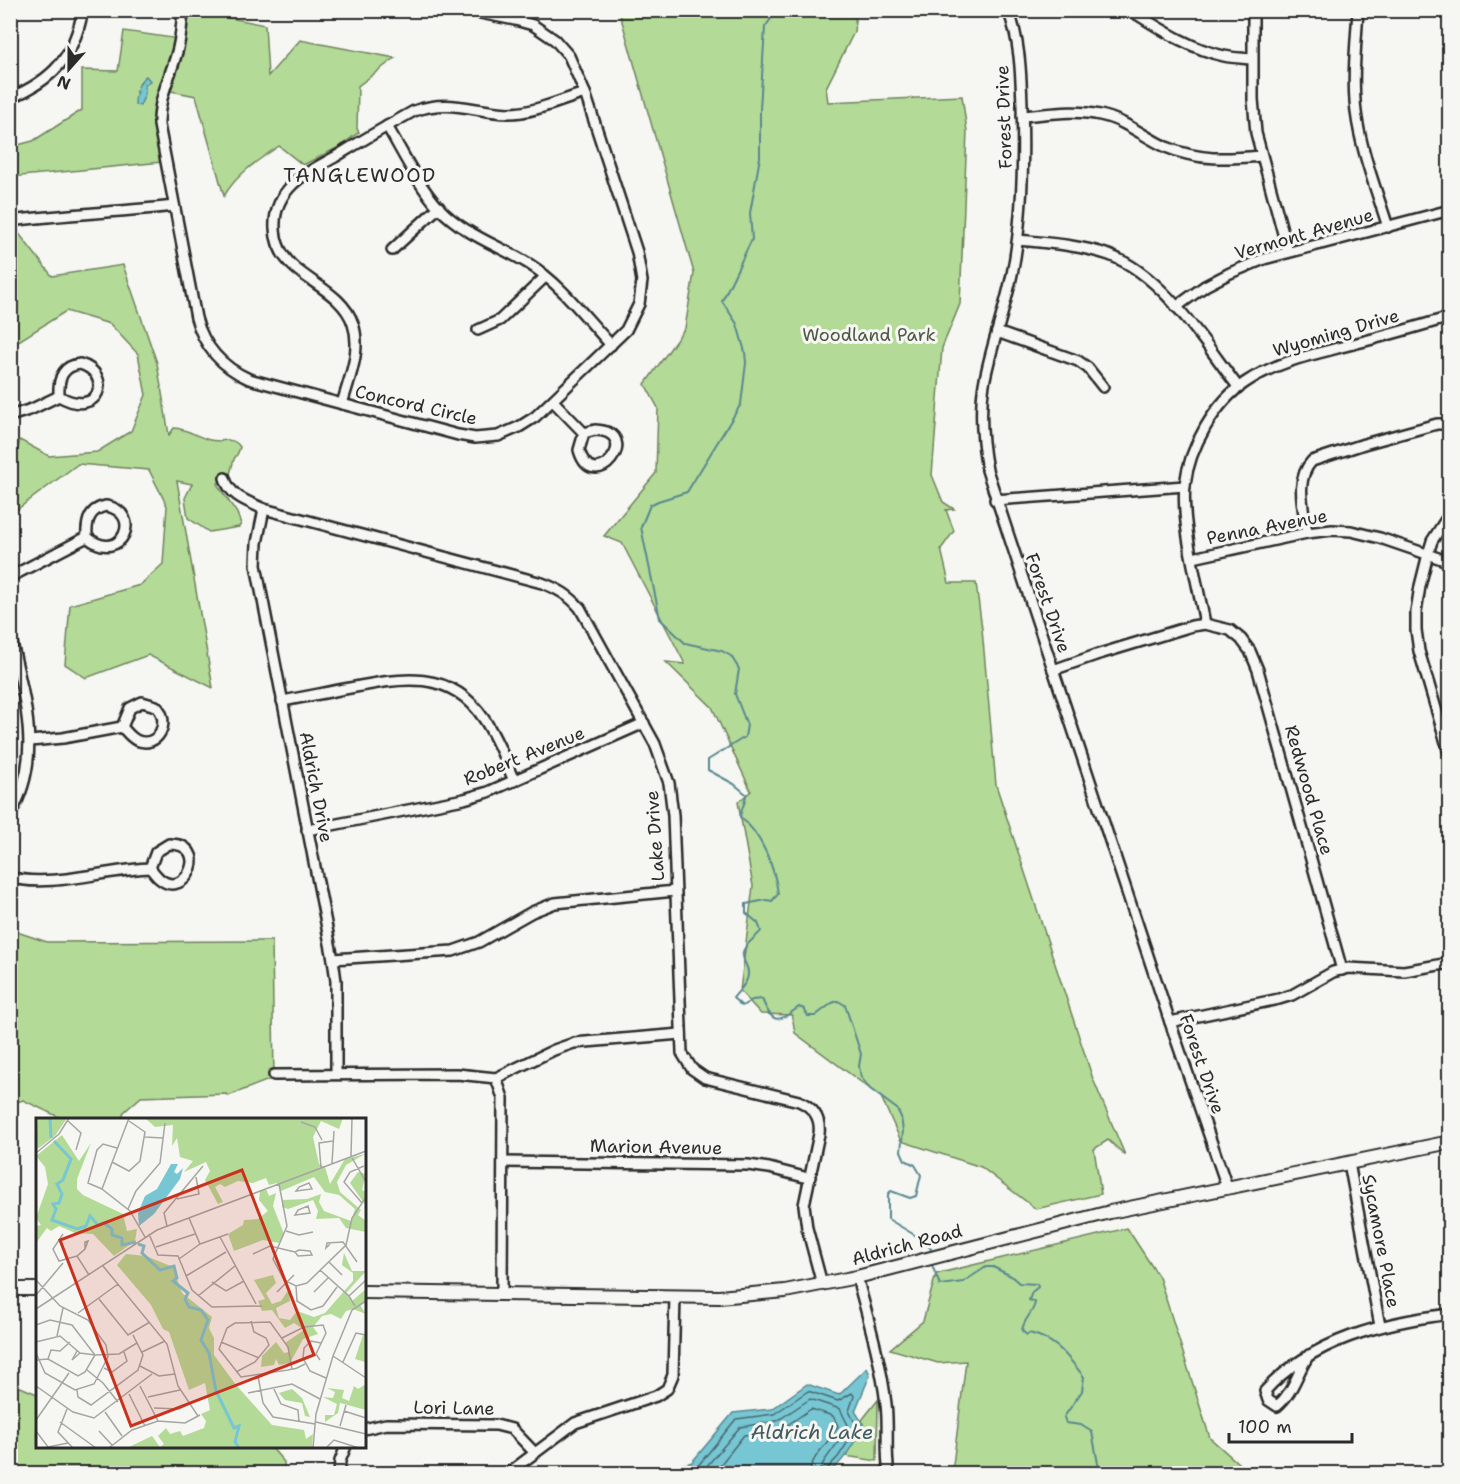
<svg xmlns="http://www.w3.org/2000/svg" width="1460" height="1484" viewBox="0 0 1460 1484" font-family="'Shantell Sans',sans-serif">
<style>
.green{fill:#b3da96;stroke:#6f8260;stroke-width:1.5}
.water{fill:#77c6d3;stroke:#598890;stroke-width:1.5}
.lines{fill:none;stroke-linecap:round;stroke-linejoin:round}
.shore{stroke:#49696e;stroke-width:1.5}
.stream{stroke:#598890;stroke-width:2}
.minor-casing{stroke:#2b2b2b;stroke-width:14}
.secondary-casing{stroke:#2b2b2b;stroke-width:16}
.minor{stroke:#f6f6f2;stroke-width:9}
.secondary{stroke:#f6f6f2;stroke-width:12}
.labels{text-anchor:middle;stroke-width:6;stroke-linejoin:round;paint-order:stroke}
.street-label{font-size:18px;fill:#2b2b2b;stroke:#f6f6f2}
.park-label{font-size:18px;fill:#4d5746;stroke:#f6f6f2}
.neighbourhood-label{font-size:20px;letter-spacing:1.5px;fill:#2b2b2b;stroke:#f6f6f2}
.water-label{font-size:20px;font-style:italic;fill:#425a5d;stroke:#f6f6f2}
.inset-river{fill:none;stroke:#77c6d3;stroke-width:3}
.inset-road{fill:none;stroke:#a5a5a2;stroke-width:1.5}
.view{fill:#c8321e;fill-opacity:0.15;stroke:#c8321e;stroke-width:3}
.inset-edge{fill:none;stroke:#2b2b2b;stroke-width:3}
</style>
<rect width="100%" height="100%" fill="#f6f6f2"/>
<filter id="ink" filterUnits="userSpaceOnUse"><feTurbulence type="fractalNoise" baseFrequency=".0167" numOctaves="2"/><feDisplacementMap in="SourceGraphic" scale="12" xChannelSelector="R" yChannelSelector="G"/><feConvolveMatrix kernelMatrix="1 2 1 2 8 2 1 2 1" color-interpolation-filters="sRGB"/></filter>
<g filter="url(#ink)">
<g class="green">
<path d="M182,11H195L265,25L268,76L300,40L395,58L358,86L357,129L359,132L339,147L303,165L279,146C258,160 237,174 224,196L196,96L161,89L162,162L11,177L10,147L33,141L82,110V70L118,71L124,31L179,39Z"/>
<polygon points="619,11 856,11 854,32 826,88 828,102 962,96 967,131 960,304 942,348 932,475 943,502 954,509 946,510 954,531 941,549 949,583 976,583 982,629 996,785 1093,1079 1125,1155 1108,1140 1094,1149 1101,1194 1036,1209 981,1167 901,1141 881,1097 795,1033 792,1015 761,1014 740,991 753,886 738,802 751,791 712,707 666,662 685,664 622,543 604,536 656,473 658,408 645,384 685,328 694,273"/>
<path d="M10,222L52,276L123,265L157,363L169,435L174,428C188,429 197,437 210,440C222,443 232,435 240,447L238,453L234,459L230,474L217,484L237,513L241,524L239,527L209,532L188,518L185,498L192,484L177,481L213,688L148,655L86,678L65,664L70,605L140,585L163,564L167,506L149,470L78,464L11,514V471L20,440L49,456L97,452L131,431L146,395L138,354L110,324L66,311L11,346Z"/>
<polygon points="11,930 47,942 272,941 274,1078 228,1096 226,1094 141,1097 124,1112 122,1119 63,1119 23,1100 11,1104"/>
<polygon points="1127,1228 1159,1277 1210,1438 1247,1471 1257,1473 952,1473 966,1361 938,1363 890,1349 923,1321 936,1274"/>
<polygon points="11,1383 37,1394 38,1446 192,1446 194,1449 204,1446 271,1447 284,1462 284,1473 11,1473"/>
<polygon points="878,1400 877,1461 845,1456 863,1424 862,1420"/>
</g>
<g class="water">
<path d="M146,76L150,81L145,85V94L140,106L135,105C135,95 138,81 146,76Z"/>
<path d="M867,1368L870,1375L855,1411L863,1424C855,1443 845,1460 829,1473H659L692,1462L733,1413L772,1409L807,1384L839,1395Z"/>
</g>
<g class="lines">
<g class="shore">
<path d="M678,1474L697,1467L736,1419L774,1414L808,1391L838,1401L852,1393L854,1396L849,1411L856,1425C852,1436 845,1447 838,1457C833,1463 827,1466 826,1474"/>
<path d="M700,1474L740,1427L777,1421L810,1399L840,1409L848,1425C842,1442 820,1461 819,1474"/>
<path d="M713,1474L744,1435L780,1430L811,1409L833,1416L838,1426C830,1443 810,1456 810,1474"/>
</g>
<g class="stream">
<path d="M772,10L773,16L765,27L760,109V157L750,213L752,239L722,301L737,324L745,352L746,363L741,404L687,492L658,501L650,505L641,527L660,619L685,643L722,651L731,656L739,669L735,694L747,725L745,737L708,760V770L734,784L746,794C746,803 741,808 740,817C761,833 775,868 778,894L772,901L766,900L746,904V913L758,923L761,931C755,939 746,942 743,952C742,957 744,961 746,965C753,979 741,988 733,998L742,1006L752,1000L762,999C773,1026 778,1022 799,1007L804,1009L808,1016H815L832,1003L838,1001L845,1005L861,1054L859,1066L861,1077L870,1089L897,1109L901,1117L903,1131L901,1151L905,1160L915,1165L921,1175L916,1196L910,1198L891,1191L888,1194V1219L923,1240L931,1249"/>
<path d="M931,1263L940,1285L963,1282L986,1267H993L1011,1276L1019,1283L1037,1284L1038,1287L1032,1292L1029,1300L1035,1302C1034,1313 1023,1319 1022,1331L1027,1335L1029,1333C1056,1339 1067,1356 1084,1377L1082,1391L1064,1417L1066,1423L1081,1425L1092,1432L1100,1474"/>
</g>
<g class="minor-casing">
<g id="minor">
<path d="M183,10C182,23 181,36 178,48C172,74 158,97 159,125L196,318C204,347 222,367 249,379L458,435L475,438L498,436L519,427L535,417L626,330L639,304L642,281L637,252L585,93L569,56L555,40L533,25L515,20L465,10"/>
<path d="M1008,10C1020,39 1021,75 1022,105C1024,161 1023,214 1013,269C1006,308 991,345 984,384C979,413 982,442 987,470L1170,1022L1227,1187"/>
<path d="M1130,10C1159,28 1190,49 1224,56C1233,58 1243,58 1252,59"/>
<polyline points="1253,10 1253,99 1256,133 1288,252"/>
<path d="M1358,10C1356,44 1352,78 1356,112C1361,151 1376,189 1388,227"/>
<path d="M10,98C53,80 74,57 83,10"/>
<path d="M1022,116C1048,114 1075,109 1100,115C1125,120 1144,137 1166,147C1199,161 1227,159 1261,156"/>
<path d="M387,126C403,153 418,185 439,208C465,235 498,245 529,264C561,284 585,317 611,345"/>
<path d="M10,221C65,214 120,212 174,206"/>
<path d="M1018,240C1048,243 1080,245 1109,255C1164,275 1204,343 1239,388"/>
<polyline points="392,250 439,207"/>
<polyline points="1176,307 1205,286 1230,273 1264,259 1450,210"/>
<polyline points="478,330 500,320 545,277"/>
<polyline points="997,332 1078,361 1088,368 1103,387"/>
<path d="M80,364C113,373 101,420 59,396C58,379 62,366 80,364Z"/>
<polyline points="553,401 584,433"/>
<path d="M342,404C349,379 362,350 353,324C345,298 315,285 295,268C269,246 268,208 293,184C304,173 321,165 335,157C361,141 387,126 414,111C451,98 473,112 509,113C534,113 561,100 585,93"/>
<polyline points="10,416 32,409 59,396"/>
<path d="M595,430C646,432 593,499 579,450L584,433Z"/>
<path d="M225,478C229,496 249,502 264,509L542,583C558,589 569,595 580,608L655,744L669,783L673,815L682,1053L692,1069L705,1078L799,1101C814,1108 821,1118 819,1134L804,1205L807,1228L822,1284"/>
<polyline points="995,500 1185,486"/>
<path d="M106,506C144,512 122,566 87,537C86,522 89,509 106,506Z"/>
<polyline points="264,509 257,543 256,565 333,959 336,981 336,1073"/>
<polyline points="1450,513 1432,541 1428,554 1420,586 1416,612 1416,630 1419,651 1450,756"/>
<path d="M1307,533C1304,509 1294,480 1312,461L1364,444L1437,424H1450"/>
<polyline points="1193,558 1307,533 1332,530 1351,531 1380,538 1450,562"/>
<polyline points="10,577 87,537"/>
<path d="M1205,624C1198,584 1181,524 1185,485C1189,448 1215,402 1246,382C1279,360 1320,353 1357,343C1389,335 1419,326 1450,317"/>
<path d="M10,633C23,697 45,755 10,815"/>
<polyline points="1053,670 1096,655 1192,626 1205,624 1230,630 1241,639 1250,651 1258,670 1342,970"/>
<path d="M282,701C305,697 328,692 350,688C400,678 451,668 484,719C497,738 505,760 514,781"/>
<path d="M142,702L156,706C172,721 158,750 136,740C130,737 126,731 122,727L130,708Z"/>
<polyline points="30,741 63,738 122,727"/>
<polyline points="307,830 464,799 488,792 644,723"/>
<path d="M169,844C212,843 186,901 160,879C156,876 153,871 150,868L156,852Z"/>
<path d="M10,877C47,889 110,869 150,868"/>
<polyline points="333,959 453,951 479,942 532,912 555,903 675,891"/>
<polyline points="1170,1022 1279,999 1292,995 1333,972 1348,968 1404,971 1450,963"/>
<polyline points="274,1075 457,1074 496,1078 503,1098 502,1294"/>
<polyline points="496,1078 554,1050 574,1043 681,1034"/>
<polyline points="503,1162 748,1165 769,1168 808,1178"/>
<polyline points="1349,1163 1380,1326"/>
<path d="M857,1277C868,1319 881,1361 886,1404C889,1427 885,1450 889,1474"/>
<path d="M1309,1355C1297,1372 1294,1392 1277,1406L1268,1400L1265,1391C1311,1340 1384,1322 1450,1314"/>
<polyline points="364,1429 386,1424 496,1425 512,1429 534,1452"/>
<polyline points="339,1474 340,1461 346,1446"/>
<polyline points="507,1474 575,1423 656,1396 667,1389 673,1375 675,1296"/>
</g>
</g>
<g class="secondary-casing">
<g id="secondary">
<polyline points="10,1289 38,1289"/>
<polyline points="364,1292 719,1297 785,1291 857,1277 1110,1212 1450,1142"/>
</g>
</g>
<use href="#minor" class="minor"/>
<use href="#secondary" class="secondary"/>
</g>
</g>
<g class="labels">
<g class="street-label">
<text transform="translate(1004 117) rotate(-92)" y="6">Forest Drive</text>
<text transform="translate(1304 234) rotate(-16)" y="6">Vermont Avenue</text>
<text transform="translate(1336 333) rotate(-16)" y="6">Wyoming Drive</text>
<text transform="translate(416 405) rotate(13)" y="6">Concord Circle</text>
<text transform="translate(1267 527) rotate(-11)" y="6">Penna Avenue</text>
<text transform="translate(1048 603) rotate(71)" y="6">Forest Drive</text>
<text transform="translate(524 756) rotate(-22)" y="6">Robert Avenue</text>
<text transform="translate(316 787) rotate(79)" y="6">Aldrich Drive</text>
<text transform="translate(1309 790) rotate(74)" y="6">Redwood Place</text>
<text transform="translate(655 836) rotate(-94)" y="6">Lake Drive</text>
<text transform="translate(1202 1064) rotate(71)" y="6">Forest Drive</text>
<text transform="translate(656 1147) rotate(1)" y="6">Marion Avenue</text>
<text transform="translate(1381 1241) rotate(79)" y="6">Sycamore Place</text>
<text transform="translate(907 1245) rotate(-15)" y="6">Aldrich Road</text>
<text transform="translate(454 1408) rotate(1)" y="6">Lori Lane</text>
</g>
<g class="park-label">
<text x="869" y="341">Woodland Park</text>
</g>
<g class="neighbourhood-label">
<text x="360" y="182">TANGLEWOOD</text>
</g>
<g class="water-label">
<text x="812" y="1439">Aldrich Lake</text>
</g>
</g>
<g transform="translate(36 1118)">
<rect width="330" height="330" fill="#f6f6f2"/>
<path d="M2,0H31L19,18L0,32ZM109,0H307L303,11L285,3L277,19L283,46L289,49L294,66L309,41L329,36L310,47L301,64L304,74L325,92L322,97L330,103V114L310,110L303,100L280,101L282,93L277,82L252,91L246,89V82L271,81L285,76L283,84L288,93L315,103L319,91L303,77L289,74L278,59L245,73L241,65L233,67L230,60L217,65L202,63L189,69L184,66L179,69L187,84L182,86L169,62L174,53L170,44L148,54L157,43L144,39L141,20L136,28L137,7L119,9ZM26,17L43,43L55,25L41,61V71L47,77L87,96L91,113L101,111L99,123L78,138L57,116L39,115L23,108L15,113L11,110L0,125V108L5,107L0,100L12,66L9,49L0,38ZM322,54L330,56L326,72L330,74V88L314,65ZM230,71L233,78L240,75L237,88L248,116L243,125L227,122L198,133L192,116L207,107L208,102L222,101L232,93L223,82L224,73ZM308,135L316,153H330L310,175L316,183L330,171V183L324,187L330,196L317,191L310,193L305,201L295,196L286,198L277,209L282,216L267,221L254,245L243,247L240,241L238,247L225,249L226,238L240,224L248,235L253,234L249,225L268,212L258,205L249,210L236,192L226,193L222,183L229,181L218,162L237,157L240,165L230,175L236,186L245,183L253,171L254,183L240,190L243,200L254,202L261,193L278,199L289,195L317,163V155L306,147ZM90,136L110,138L137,149L146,175L176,199L173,210L178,220V237L200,267L236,307L268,312L270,321L277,316L276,330H91L116,318L124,329L128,326L122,318L130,310L134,316L144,313L147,318L168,310L170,303L165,296L174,292L169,265L153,272L133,214L127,211L115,187L81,147ZM327,217L330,218L329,244L319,241ZM330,266V292L304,285L302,295L289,304V297H298L301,286L287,279L297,280L299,274L291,270L308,272L306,280L313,283L318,268L322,271ZM256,271L266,280L274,299L269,298L266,285L249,282L243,275Z" fill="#b3da96"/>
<path d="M135,46H142L138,54L141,56L147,50L144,61L118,96L103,108L102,95L109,78L121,71Z" fill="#77c6d3"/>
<path class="inset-river" d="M14,0L15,20M18,23L35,41L27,62L21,66L26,76L23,85L17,86L20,91L16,102L41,111L50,108L54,98L62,107L68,105L76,111V117L86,120V127L100,124M102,126L108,128L106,135L124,152L138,148L141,160L137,163L152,175L149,181L153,189L165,192L172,202L165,222L173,235L180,273L198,310L203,308L199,324L203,330"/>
<path class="inset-road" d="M93,0L66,71L94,93L109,119M316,0L315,38L330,64M32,3L45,15L40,32M265,4L279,9L286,22M109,19L127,20M0,35L23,16L33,0M76,44L93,53L104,43L109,14L93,3M296,45L298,13M285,50L283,25L297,23M273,65L276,71L260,73L263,69ZM243,66L251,108L237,141L248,162L260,168L271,165L310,127L316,100L330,79M66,71L52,65L61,32L67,26L81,30M141,81L163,76L160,59M326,85L308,64L314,54L328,48M272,88L274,95L259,97L262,92ZM92,91L100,73L124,45L129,5M153,100L164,126L192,116M131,108L128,95L167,48M250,113L263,117L277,114M27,116L17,131L23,143L41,138L49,131L52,123L49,124V131M113,116L122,137L142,138L156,172L176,189L226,188M184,119L220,186M294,126L290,130L291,125L307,124L321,144M120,129L159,116M263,132L274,133L276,137L262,138L259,134ZM217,136L234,128L259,134M41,138L53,157M143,141L164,126M293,144L306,157M67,148L131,226L142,268L162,298M284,152L313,178L319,188M150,158L190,134M0,162L24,188L52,202L70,227L72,239L58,266L39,272L9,255L0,235M176,164L190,173L208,163M260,168L261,183L275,192L287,188L301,169M241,174L258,157M278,174L292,160M1,176L27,145M162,178L199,148M313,178L330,162M63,181L92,217L114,204M0,191L121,112L330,33M42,195L82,166M0,207L14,202L36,207L59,237L49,254L42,258L12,241L0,242M21,218L27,190M246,220L268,209L287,207L290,215L280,236L284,242M0,224L24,218L44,235L59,237L83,236L101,225M185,224L223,240M285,225L275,223L268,230L267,240L274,253L290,260M41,233L36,242L44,235M106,234L129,223M297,238L330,260M12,241L15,232L24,233L34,224M307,244L320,215L330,217M104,248L123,258L139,256M68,250L76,254L91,243L88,234M256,251L252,229L234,204L199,205L191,210L183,231L205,259L252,252L256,251H258L261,250L269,246M51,252L67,265L82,284M200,254L219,244L233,227L230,220L218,214L215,203M222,258L227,285L237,299L279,306M0,268L37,294L58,300L116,256M104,268L122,303M237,269L245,286L262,292L263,304M41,272L42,279L55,287L102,252L107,237L97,217M212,275L256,266L284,281M93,276L109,308M112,279L144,272M118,290L143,291L153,286M31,291L22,314L37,330M308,293L330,300M69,294L86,318M0,302L33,255M24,304L60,330M280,304L330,316M304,308L310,287M0,313L12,329L32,325M63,313L76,327M73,330L96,312L122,303L149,305L164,297M277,330L280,296L297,238L316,192L330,183M290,330L298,322L323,330"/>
<path class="view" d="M206,52L278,237L95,308L24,122Z"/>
<rect width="330" height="330" class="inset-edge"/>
</g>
<rect width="1460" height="1484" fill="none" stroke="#f6f6f2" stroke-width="36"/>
<rect x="18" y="18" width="1424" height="1448" fill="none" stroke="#2b2b2b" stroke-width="2" filter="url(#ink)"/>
<g transform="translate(69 69) rotate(201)" stroke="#f6f6f2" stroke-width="4.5" paint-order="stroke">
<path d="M0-4.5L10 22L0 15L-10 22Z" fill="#2b2b2b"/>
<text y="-9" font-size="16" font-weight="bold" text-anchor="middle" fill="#2b2b2b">N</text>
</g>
<path d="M1229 1433v9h123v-9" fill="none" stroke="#2b2b2b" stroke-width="3"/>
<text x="1238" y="1433" font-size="18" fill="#2b2b2b" stroke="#f6f6f2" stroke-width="4.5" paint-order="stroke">100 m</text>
</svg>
